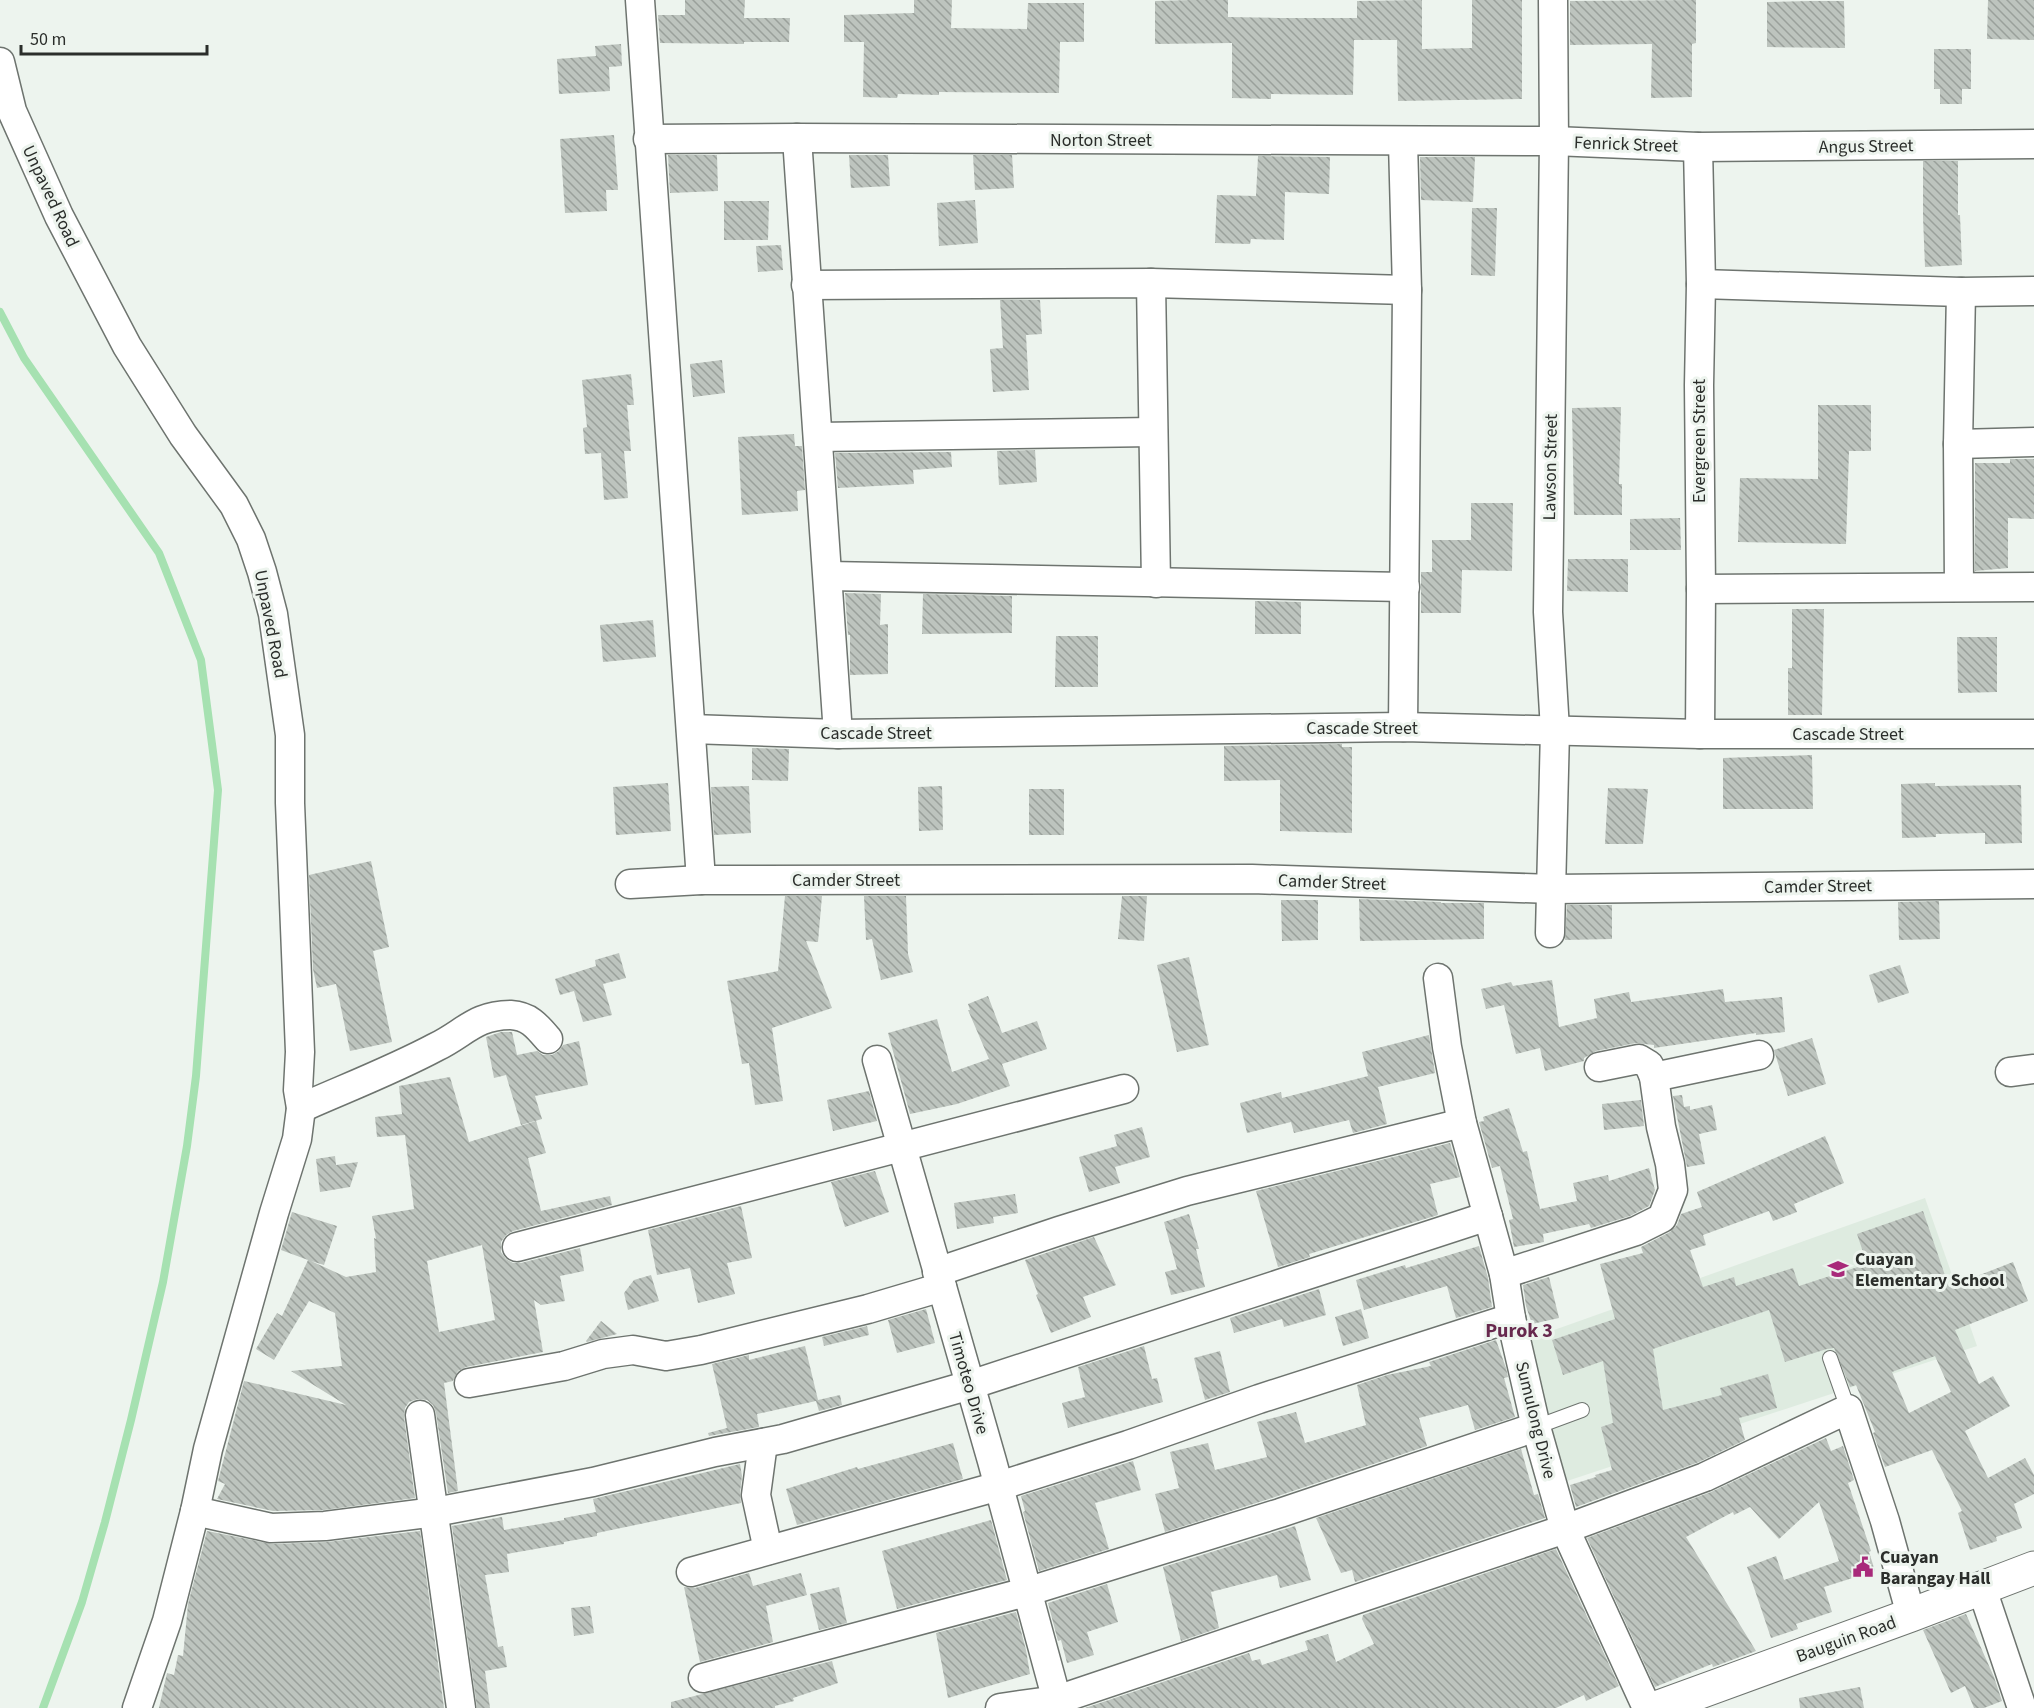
<svg xmlns="http://www.w3.org/2000/svg" width="2034" height="1708" viewBox="0 0 2034 1708" font-family="'Source Sans 3',sans-serif">
<style>
.built{fill:#deebe0}
.lines{fill:none;stroke-linecap:round;stroke-linejoin:round}
.stream{stroke:#a6e1b1;stroke-width:8}
.building{fill:url(#building-back-hatch);fill-rule:evenodd}
.lane-casing{stroke:#6e746f;stroke-width:16}
.street-casing{stroke:#6e746f;stroke-width:31}
.secondary-casing{stroke:#6e746f;stroke-width:35}
.lane{stroke:#fff;stroke-width:14}
.street{stroke:#fff;stroke-width:28}
.secondary{stroke:#fff;stroke-width:33}
.labels{text-anchor:middle;stroke-width:6;stroke-linejoin:round;paint-order:stroke}
.street-label{font-size:18px;fill:#2b2e2b;stroke:#edf4ee}
.poi-label{font-size:18px;font-weight:bold;fill:#2b2e2b;stroke:#edf4ee;text-anchor:start}
.neighbourhood-label{font-size:20px;font-weight:bold;fill:#67294e;stroke:#edf4ee}
</style>
<defs>
<pattern id="building-back-hatch" width="6" height="6" patternUnits="userSpaceOnUse" patternTransform="scale(1.5)"><rect width="6" height="6" fill="#bdc4be"/><path d="M-1 5l2 2M0 0l6 6M5-1l2 2" fill="none" stroke="#9aa09b"/></pattern>
</defs>
<rect width="100%" height="100%" fill="#edf4ee"/>
<polygon class="built" points="1925,1198 1977,1346 1564,1482 1526,1340"/>
<g class="lines">
<polyline class="stream" points="0,312 24,358 159,553 201,660 218,790 196,1076 187,1146 163,1282 131,1420 105,1522 82,1602 43,1708"/>
</g>
<g class="building">
<polygon points="685,0 745,0 744,18 790,18 789,42 744,42 744,44 660,43 658,15 685,15"/>
<polygon points="914,0 952,0 951,28 1027,29 1028,3 1084,3 1084,42 1060,42 1059,93 939,92 939,95 898,94 897,98 863,97 864,42 844,42 844,15 914,13"/>
<polygon points="1192,0 1228,0 1228,17 1279,18 1357,18 1357,1 1422,0 1422,49 1472,48 1472,0 1522,0 1522,99 1398,101 1397,40 1354,40 1353,95 1271,94 1271,99 1232,98 1232,43 1155,44 1155,1"/>
<polygon points="1696,0 1696,43 1692,44 1692,97 1651,98 1652,44 1570,45 1570,1"/>
<polygon points="1988,0 2034,0 2034,40 1987,39"/>
<polygon points="1810,1 1844,1 1845,48 1767,47 1767,2"/>
<polygon points="621,44 622,66 609,67 610,91 559,94 557,59 596,56 595,46"/>
<polygon points="1934,49 1971,49 1971,89 1962,89 1962,104 1940,104 1940,89 1934,89"/>
<polygon points="614,135 618,190 606,190 607,211 565,213 560,139"/>
<polygon points="668,155 717,155 718,191 670,193"/>
<polygon points="849,155 888,155 890,186 851,188"/>
<polygon points="973,155 1012,155 1014,188 975,190"/>
<polygon points="1258,156 1330,157 1329,194 1285,192 1284,240 1251,239 1250,244 1215,243 1217,195 1256,196"/>
<polygon points="1420,157 1475,157 1473,202 1421,200"/>
<polygon points="1923,161 1958,161 1958,215 1960,215 1962,265 1925,267 1923,217"/>
<polygon points="975,200 978,243 939,246 937,203"/>
<polygon points="724,201 769,201 768,240 724,240"/>
<polygon points="1472,208 1497,208 1495,276 1471,275"/>
<polygon points="781,245 783,270 758,272 756,246"/>
<polygon points="1000,300 1040,300 1042,334 1026,335 1029,390 993,392 990,349 1003,348"/>
<polygon points="722,360 725,393 693,397 690,364"/>
<polygon points="631,374 634,405 627,405 631,451 624,451 628,498 604,500 601,453 585,454 583,428 587,427 582,380"/>
<polygon points="1818,405 1871,405 1871,451 1849,451 1846,544 1738,542 1740,478 1818,479"/>
<polygon points="1621,407 1619,484 1622,484 1622,515 1574,515 1572,408"/>
<polygon points="794,434 795,446 802,446 805,490 797,491 798,511 742,515 738,437"/>
<polygon points="1035,450 1037,482 999,485 997,451"/>
<polygon points="951,452 952,467 913,470 914,484 838,488 835,453"/>
<polygon points="2010,459 2034,459 2034,519 2008,518 2008,568 1975,571 1975,463 2010,463"/>
<polygon points="1471,503 1513,503 1512,571 1462,570 1461,613 1421,613 1421,572 1432,572 1432,540 1471,540"/>
<polygon points="1680,518 1681,550 1630,550 1630,519"/>
<polygon points="1568,559 1628,559 1628,592 1567,591"/>
<polygon points="845,593 881,594 880,625 888,624 888,674 850,675 850,635 848,635"/>
<polygon points="923,594 1012,596 1012,633 922,634"/>
<polygon points="1255,601 1301,602 1301,634 1255,634"/>
<polygon points="1792,609 1824,609 1822,715 1788,715 1788,668 1792,668"/>
<polygon points="653,620 656,657 603,662 600,625"/>
<polygon points="1056,636 1098,636 1098,687 1055,687"/>
<polygon points="1957,637 1997,637 1997,692 1958,693"/>
<polygon points="1342,744 1342,747 1352,747 1352,833 1280,831 1280,780 1224,781 1224,746"/>
<polygon points="752,748 789,749 788,781 752,780"/>
<polygon points="1812,755 1813,809 1723,809 1723,758"/>
<polygon points="668,783 671,831 616,835 613,787"/>
<polygon points="1935,783 1935,786 2021,785 2022,843 1985,844 1985,833 1936,834 1936,837 1902,838 1901,784"/>
<polygon points="749,786 751,833 714,835 711,787"/>
<polygon points="942,786 943,830 919,831 918,787"/>
<polygon points="1608,788 1648,789 1643,844 1605,844"/>
<rect x="1029" y="789" width="35" height="46"/>
<polygon points="371,861 389,947 373,951 392,1042 350,1051 336,984 317,988 313,969 309,875"/>
<polygon points="785,896 822,896 818,942 806,941 832,1008 772,1028 783,1101 755,1105 749,1063 742,1064 727,981 778,971"/>
<polygon points="864,896 906,896 908,954 913,972 881,980 872,939 866,940"/>
<polygon points="1122,896 1147,896 1144,941 1118,939"/>
<polygon points="1359,899 1441,902 1441,903 1484,903 1484,939 1360,941"/>
<polygon points="1281,900 1318,900 1318,940 1282,941"/>
<polygon points="1939,901 1940,939 1899,940 1898,902"/>
<polygon points="1567,905 1612,905 1612,939 1565,940"/>
<polygon points="619,953 626,978 603,984 612,1015 583,1022 574,991 560,995 555,979 596,966 595,960"/>
<polygon points="1189,957 1209,1045 1177,1052 1157,965"/>
<polygon points="1900,965 1909,993 1878,1003 1869,975"/>
<polygon points="1552,980 1559,1027 1597,1018 1594,999 1629,992 1631,1002 1723,989 1725,1002 1782,997 1785,1032 1756,1035 1756,1033 1654,1048 1654,1045 1636,1043 1596,1051 1584,1058 1584,1061 1545,1071 1540,1048 1516,1054 1504,1005 1486,1009 1481,989 1511,982 1513,986"/>
<polygon points="988,996 1002,1033 1037,1021 1047,1049 1002,1064 1010,1086 957,1104 910,1114 888,1033 937,1019 952,1072 989,1059 968,1010 970,1010 968,1004"/>
<polygon points="501,1032 512,1032 517,1055 537,1051 543,1055 552,1055 559,1051 563,1045 579,1041 588,1085 535,1096 542,1119 521,1125 506,1075 494,1078 486,1037"/>
<polygon points="1429,1035 1435,1073 1378,1087 1387,1124 1353,1133 1349,1120 1294,1133 1291,1122 1247,1133 1240,1103 1281,1092 1282,1098 1368,1076 1362,1052"/>
<polygon points="1812,1038 1826,1084 1788,1096 1774,1050"/>
<path d="M450,1077L469,1142L536,1121L546,1153L528,1158L541,1211L610,1196L612,1205L513,1231L506,1235L501,1242V1252L506,1259L513,1263H521L580,1248L584,1271L560,1276L565,1301L541,1305L534,1300L543,1352L466,1367L458,1371L453,1381L444,1383L458,1491L448,1493L436,1413L433,1405L427,1400L418,1399L409,1402L405,1408L404,1417L415,1498L324,1510L273,1511L217,1499L225,1484L218,1481L244,1381L346,1405L291,1371L342,1366L335,1313L309,1301L274,1360L256,1349L277,1313L282,1316L308,1260L281,1250L292,1212L337,1226L324,1265L311,1261L346,1277L376,1272L374,1238L376,1239L372,1216L414,1209L405,1135L377,1137L375,1117L402,1114L399,1086ZM482,1245L495,1320L439,1332L427,1261Z"/>
<polygon points="869,1091 877,1121 833,1131 827,1100"/>
<polygon points="1682,1095 1684,1107 1690,1106 1690,1110 1712,1105 1717,1130 1699,1134 1705,1164 1687,1167 1673,1096"/>
<polygon points="1641,1100 1644,1126 1604,1130 1602,1104"/>
<polygon points="1509,1108 1523,1152 1527,1151 1540,1209 1577,1201 1573,1183 1608,1175 1609,1181 1649,1168 1655,1190 1649,1206 1630,1216 1591,1228 1589,1224 1543,1234 1544,1242 1514,1247 1509,1220 1513,1219 1500,1166 1492,1168 1479,1122 1484,1121 1483,1117"/>
<polygon points="1142,1127 1150,1157 1115,1167 1120,1183 1089,1192 1079,1157 1117,1146 1114,1135"/>
<path d="M1825,1136L1844,1183L1794,1204L1797,1212L1773,1221L1769,1211L1703,1235L1706,1245L1690,1250L1703,1287L1734,1277L1736,1286L1793,1268L1799,1286L1867,1264L1857,1234L1923,1211L1949,1287L2013,1262L2028,1301L1955,1330L1979,1384L1993,1376L2010,1406L1965,1431L1988,1478L2025,1458L2034,1475V1494L2014,1504L2022,1528L1996,1537L1997,1541L1970,1550L1958,1513L1962,1511L1932,1450L1885,1467L1873,1433L1875,1432L1856,1385L1850,1387L1834,1348L1827,1349L1785,1362L1769,1310L1653,1349L1663,1410L1722,1395L1720,1388L1768,1374L1777,1408L1739,1418L1745,1440L1699,1462L1576,1507L1570,1485L1596,1477L1595,1475L1612,1470L1601,1427L1613,1423L1603,1361L1563,1375L1552,1340L1615,1319L1600,1264L1643,1253L1641,1247L1670,1232L1677,1225L1681,1214L1702,1207L1697,1192ZM1935,1356L1951,1392L1909,1413L1892,1372Z"/>
<polygon points="1450,1143 1460,1177 1430,1184 1438,1215 1309,1254 1310,1257 1278,1267 1256,1191"/>
<polygon points="335,1156 336,1165 358,1162 350,1187 320,1192 316,1159"/>
<polygon points="875,1171 889,1212 845,1227 831,1182"/>
<polygon points="1015,1194 1018,1213 993,1217 994,1223 957,1229 954,1203"/>
<polygon points="741,1206 752,1258 727,1263 735,1294 698,1303 690,1268 657,1275 648,1230"/>
<polygon points="1189,1214 1199,1249 1196,1249 1205,1287 1171,1295 1165,1272 1177,1269 1164,1222"/>
<polygon points="1094,1237 1116,1285 1083,1297 1091,1317 1051,1333 1036,1295 1038,1294 1025,1260"/>
<polygon points="1479,1246 1488,1278 1492,1307 1456,1318 1447,1286 1364,1310 1356,1280 1405,1265 1406,1268"/>
<polygon points="651,1275 659,1301 628,1310 624,1293 634,1280"/>
<polygon points="1549,1277 1559,1318 1532,1324 1526,1306 1523,1285"/>
<polygon points="1319,1289 1326,1315 1284,1327 1282,1319 1234,1333 1230,1318"/>
<polygon points="926,1309 935,1343 897,1353 888,1320"/>
<polygon points="1361,1309 1369,1338 1343,1346 1335,1317"/>
<polygon points="601,1321 617,1334 587,1342 586,1341"/>
<polygon points="867,1326 869,1335 824,1346 822,1337"/>
<polygon points="1496,1340 1506,1368 1508,1377 1504,1378 1515,1417 1475,1430 1468,1405 1419,1418 1427,1446 1275,1497 1165,1532 1155,1494 1179,1488 1170,1452 1208,1443 1215,1470 1267,1457 1257,1422 1296,1412 1305,1443 1366,1425 1357,1385 1387,1375 1431,1366 1429,1362"/>
<polygon points="805,1346 818,1400 840,1395 842,1405 819,1411 816,1401 757,1414 759,1427 709,1436 708,1433 727,1428 712,1364 749,1355 749,1360"/>
<polygon points="1144,1346 1152,1379 1157,1378 1163,1402 1068,1428 1062,1403 1085,1397 1078,1367"/>
<polygon points="1220,1351 1230,1392 1205,1400 1194,1358"/>
<polygon points="1826,1438 1831,1451 1843,1446 1854,1480 1848,1483 1871,1551 1869,1552 1875,1571 1824,1587 1832,1612 1796,1624 1798,1629 1771,1638 1747,1567 1776,1556 1784,1580 1839,1561 1819,1502 1779,1539 1750,1507 1734,1515 1733,1512 1686,1537 1756,1651 1713,1667 1712,1664 1655,1687 1587,1538 1711,1492"/>
<polygon points="953,1443 963,1479 797,1525 786,1489 857,1467 858,1469"/>
<polygon points="1521,1449 1534,1495 1538,1494 1545,1518 1355,1582 1352,1570 1341,1573 1316,1518"/>
<polygon points="1133,1461 1141,1490 1095,1503 1109,1549 1039,1571 1023,1512 1025,1511 1021,1496"/>
<polygon points="740,1464 742,1476 740,1493 741,1503 597,1533 597,1536 564,1542 564,1544 507,1554 509,1572 485,1575 498,1647 503,1646 507,1667 485,1671 490,1708 477,1708 452,1526 502,1517 504,1530 564,1520 564,1518 596,1512 593,1499"/>
<polygon points="991,1520 1007,1580 897,1609 882,1551"/>
<polygon points="1295,1526 1311,1580 1280,1588 1277,1575 1211,1592 1219,1628 1181,1641 1163,1567"/>
<polygon points="207,1531 272,1544 327,1542 420,1531 444,1708 159,1708 167,1673 174,1675 178,1655 183,1656 188,1604"/>
<polygon points="1556,1549 1619,1686 1586,1701 1584,1695 1556,1708 1085,1708 1249,1653 1252,1661 1260,1659 1262,1665 1308,1650 1305,1641 1328,1634 1336,1662 1374,1644 1362,1619 1363,1615"/>
<polygon points="749,1573 753,1586 801,1573 807,1595 766,1606 773,1642 700,1662 684,1587 695,1588"/>
<polygon points="1107,1584 1118,1622 1087,1632 1094,1655 1067,1663 1061,1640 1058,1641 1048,1603"/>
<polygon points="839,1587 847,1623 819,1630 810,1594"/>
<polygon points="590,1606 594,1633 574,1636 571,1608"/>
<polygon points="1016,1612 1026,1650 1030,1674 948,1698 936,1633"/>
<polygon points="1966,1614 1994,1677 2002,1701 1984,1708 1974,1708 1965,1686 1951,1693 1923,1630"/>
<polygon points="832,1661 838,1683 793,1698 794,1701 775,1706 775,1708 671,1708 671,1702"/>
<polygon points="1860,1687 1864,1708 1800,1708 1799,1698"/>
</g>
<g class="lines">
<g class="lane-casing">
<g id="lane">
<polyline points="1830,1358 1848,1409"/>
<polyline points="1536,1427 1582,1410"/>
</g>
</g>
<g class="street-casing">
<g id="street">
<polyline points="640,0 701,880"/>
<polyline points="0,62 12,111 59,216 127,346 183,435 234,505 251,539 262,572 273,614 290,735 290,803 300,1052 298,1090 301,1108 297,1139 274,1213 208,1449 195,1511 167,1621 137,1708"/>
<polyline points="797,138 838,734"/>
<polyline points="648,139 797,138 1554,141 1698,147 2034,144"/>
<polyline points="1403,142 1407,290 1403,727"/>
<polyline points="1698,147 1701,284 1699,385 1701,589 1700,734"/>
<polyline points="1151,283 1156,583"/>
<polyline points="1701,284 1961,292 2034,291"/>
<polyline points="806,285 1151,283 1407,290"/>
<polyline points="818,437 1153,432"/>
<polyline points="1958,444 2034,442"/>
<polyline points="828,576 1405,587"/>
<polyline points="1959,586 1958,444 1961,292"/>
<polyline points="1701,589 2034,587"/>
<polyline points="691,729 838,734 1403,727 1700,734 2034,734"/>
<polyline points="630,884 701,880 1252,879 1552,889 2034,884"/>
<polyline points="1550,933 1555,730 1548,612 1554,141 1553,0"/>
<polyline points="1438,978 1447,1047 1462,1123 1504,1274 1511,1318 1536,1427 1565,1529 1647,1708"/>
<polyline points="877,1060 992,1461 1059,1708"/>
<polyline points="2010,1072 2034,1069"/>
<polyline points="1654,1077 1759,1055"/>
<path d="M301,1108C346,1088 393,1070 436,1047C465,1033 475,1015 511,1015C529,1016 537,1026 548,1039"/>
<polyline points="517,1247 1124,1089"/>
<polyline points="937,1272 1059,1231 1187,1191 1462,1123"/>
<polyline points="1504,1274 1636,1231 1662,1218 1673,1190 1670,1164 1661,1127 1654,1077 1649,1065 1639,1059 1599,1067"/>
<polyline points="469,1383 564,1366 603,1354 633,1350 666,1356 701,1350 868,1309 942,1287"/>
<polyline points="420,1415 461,1708"/>
<polyline points="763,1443 756,1495 768,1550"/>
<polyline points="195,1511 271,1528 325,1526 435,1512 593,1482 715,1452 783,1439 970,1385 1488,1216"/>
<polyline points="691,1572 999,1486 1128,1445 1259,1399 1511,1318"/>
<polyline points="1982,1589 2022,1708"/>
<polyline points="703,1678 1026,1592 1280,1513 1536,1427"/>
<polyline points="1000,1708 1057,1700 1565,1529 1705,1477 1848,1409 1885,1521 1911,1615"/>
</g>
</g>
<g class="secondary-casing">
<polyline id="secondary" points="1656,1708 1911,1615 2034,1568"/>
</g>
<use href="#lane" class="lane"/>
<use href="#street" class="street"/>
<use href="#secondary" class="secondary"/>
</g>
<defs>
<g id="school-bare" transform="scale(1.62)"><path d="M0-5L7-2L0 1L-7-2ZM-4 1L0 2.5L4 1V4Q0 6-4 4Z" fill="#a82a7a" stroke="#edf4ee" stroke-width="2.5" paint-order="stroke"/></g>
<g id="civic-bare" transform="scale(1.62)"><path d="M-.6-6.5H3V-4.5H.6V-3L4-1V1h2V6H-6V1h2V-1L-.6-3ZM-1.2 2.5V6h2.4V2.5Z" fill="#a82a7a" stroke="#edf4ee" stroke-width="2.5" paint-order="stroke"/></g>
</defs>
<g fill-rule="evenodd">
<use href="#school-bare" x="1838" y="1269"/>
<use href="#civic-bare" x="1863" y="1567"/>
</g>
<g class="labels">
<g class="street-label">
<text x="1101" y="146">Norton Street</text>
<text transform="translate(1626 144) rotate(2)" y="6">Fenrick Street</text>
<text transform="translate(1866 146) rotate(-1)" y="6">Angus Street</text>
<text transform="translate(51 196) rotate(65)" y="6">Unpaved Road</text>
<text transform="translate(1699 441) rotate(-90)" y="6">Evergreen Street</text>
<text transform="translate(1550 467) rotate(-89)" y="6">Lawson Street</text>
<text transform="translate(271 624) rotate(79)" y="6">Unpaved Road</text>
<text x="1362" y="734">Cascade Street</text>
<text x="876" y="739">Cascade Street</text>
<text x="1848" y="740">Cascade Street</text>
<text x="846" y="886">Camder Street</text>
<text transform="translate(1332 882) rotate(2)" y="6">Camder Street</text>
<text transform="translate(1818 886) rotate(-1)" y="6">Camder Street</text>
<text transform="translate(969 1383) rotate(74)" y="6">Timoteo Drive</text>
<text transform="translate(1536 1420) rotate(76)" y="6">Sumulong Drive</text>
<text transform="translate(1846 1639) rotate(-20)" y="6">Bauguin Road</text>
</g>
<g class="poi-label">
<text x="1855" y="1265">Cuayan<tspan x="1855" dy="21">Elementary School</tspan></text>
<text x="1880" y="1563">Cuayan<tspan x="1880" dy="21">Barangay Hall</tspan></text>
</g>
<g class="neighbourhood-label">
<text x="1519" y="1337">Purok 3</text>
</g>
</g>
<path d="M21 45v9h186v-9" fill="none" stroke="#2b2e2b" stroke-width="3"/>
<text x="30" y="45" font-size="18" fill="#2b2e2b" stroke="#edf4ee" stroke-width="4.5" paint-order="stroke">50 m</text>
</svg>
